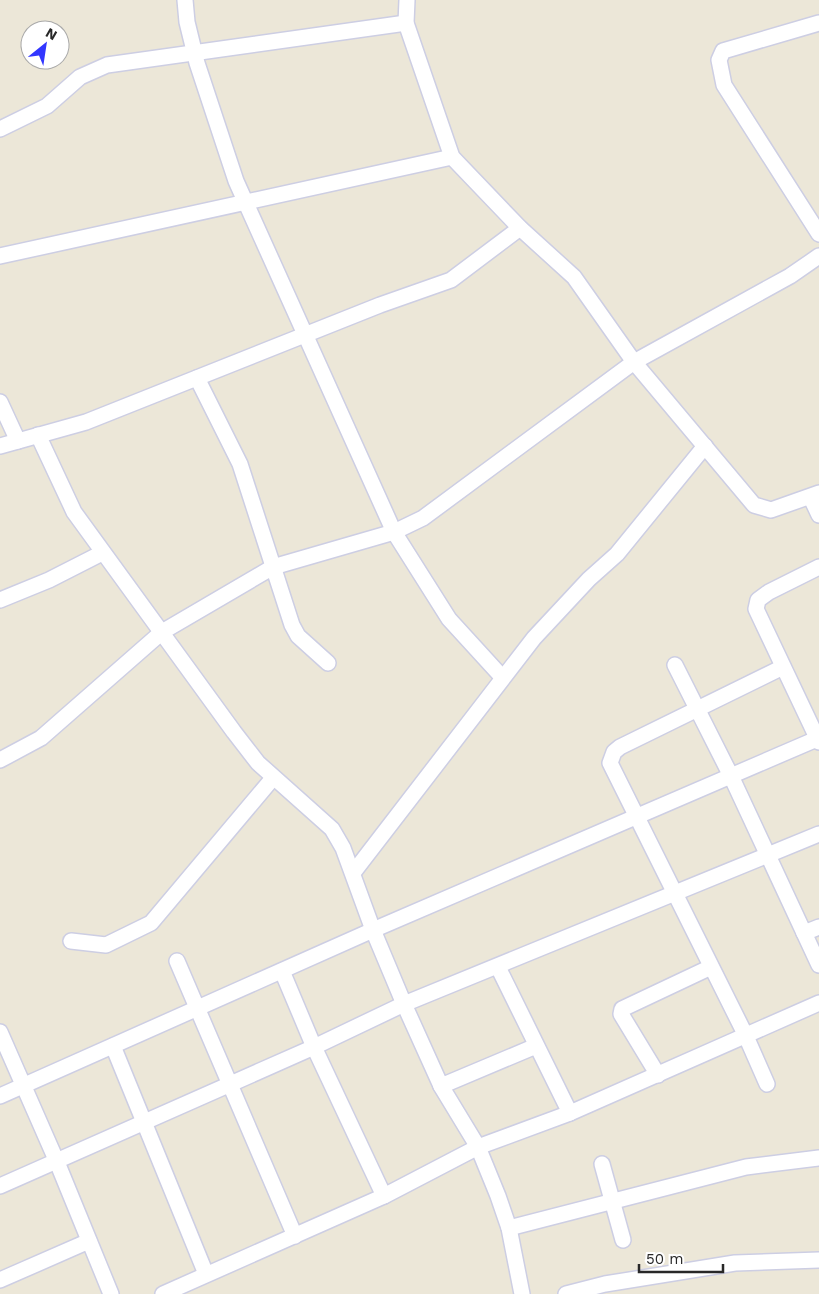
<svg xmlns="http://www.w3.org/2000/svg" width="819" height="1294" viewBox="0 0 819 1294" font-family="'Work Sans',sans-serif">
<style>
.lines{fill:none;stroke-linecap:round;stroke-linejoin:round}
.minor-casing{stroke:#cdcee3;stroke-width:18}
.minor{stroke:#fff;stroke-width:15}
</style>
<rect width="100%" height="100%" fill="#ece7d8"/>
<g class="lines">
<g class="minor-casing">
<g id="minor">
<polyline points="185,0 187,22 197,63 236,181 394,532 449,619 502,677"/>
<polyline points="407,0 406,23 452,157 520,228 574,277 634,362 754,505 771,510 819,493"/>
<polyline points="819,23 723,51 719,60 724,85 819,234"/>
<polyline points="0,129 47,106 80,77 107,65 406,23"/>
<polyline points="0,256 452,157"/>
<polyline points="197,378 240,464 292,625 298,636 328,663"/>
<polyline points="0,402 18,441"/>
<polyline points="38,435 74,512 234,732 258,763 332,829 343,848 373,930 404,1004 441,1086 478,1147 498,1196 509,1228 522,1294"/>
<polyline points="0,446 86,422 380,305 451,280 520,228"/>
<polyline points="811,498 819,515"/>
<polyline points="819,567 769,592 758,600 756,609 819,742"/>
<polyline points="0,600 49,580 102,553"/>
<polyline points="675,665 731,776 819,965"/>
<polyline points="0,760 41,738 162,632 273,567 394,532 423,518 634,362 790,276 819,256"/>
<polyline points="353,873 534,638 589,579 617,554 705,446"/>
<polyline points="804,933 819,927"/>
<polyline points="71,941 106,945 151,923 273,778"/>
<polyline points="177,961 295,1236"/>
<polyline points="498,967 570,1113"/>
<polyline points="282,971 314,1047 384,1196"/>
<polyline points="0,1032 57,1162 111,1294"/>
<polyline points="113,1046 206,1274"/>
<polyline points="658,1075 621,1014 622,1009 711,967"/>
<polyline points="767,1084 745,1034 610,763 614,752 620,747 783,667"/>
<polyline points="441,1086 536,1046"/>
<polyline points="0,1096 373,930 819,738"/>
<polyline points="602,1164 623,1240"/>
<polyline points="0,1186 314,1047 404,1004 819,834"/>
<polyline points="509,1228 746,1167 819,1158"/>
<polyline points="0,1280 89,1241"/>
<polyline points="163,1294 384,1196 478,1147 570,1113 819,1003"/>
<polyline points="566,1294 605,1284 735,1263 819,1260"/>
</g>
</g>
<use href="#minor" class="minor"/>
</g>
<g transform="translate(45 45) rotate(30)"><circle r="24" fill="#ffffff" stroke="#a9a9a9"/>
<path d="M0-4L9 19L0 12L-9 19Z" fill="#3236ff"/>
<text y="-8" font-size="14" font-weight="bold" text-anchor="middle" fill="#282828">N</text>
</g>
<path d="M639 1264v8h84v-8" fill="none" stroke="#282828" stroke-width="2.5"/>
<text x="646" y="1264" font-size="15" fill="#282828" stroke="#ffffff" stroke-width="4" paint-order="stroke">50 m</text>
</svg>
